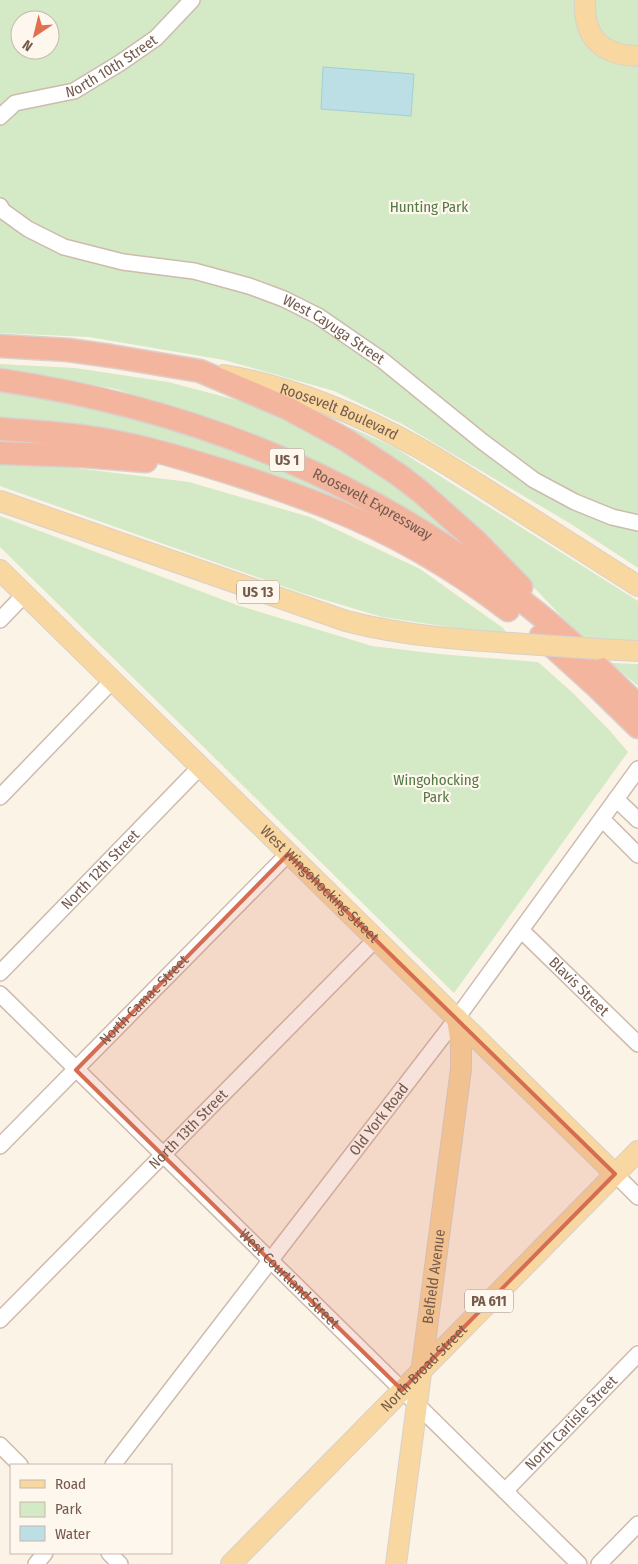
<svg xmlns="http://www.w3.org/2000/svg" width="638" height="1564" viewBox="0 0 638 1564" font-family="'Fira Sans Condensed',sans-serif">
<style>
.green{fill:#d4e9c5;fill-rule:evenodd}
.water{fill:#bbdfe5;stroke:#a2cfd6}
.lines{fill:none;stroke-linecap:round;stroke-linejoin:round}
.minor-casing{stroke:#cdbbad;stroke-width:18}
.major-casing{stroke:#d8d1cd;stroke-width:22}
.highway-casing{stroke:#d8d1cd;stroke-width:25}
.minor{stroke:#fff;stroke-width:15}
.major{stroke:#f8d7a1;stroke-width:20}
.highway{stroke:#f4b59f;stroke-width:22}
.major-bridge-casing{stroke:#d8d1cd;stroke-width:22;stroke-linecap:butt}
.major-bridge{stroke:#f8d7a1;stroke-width:20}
.marked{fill:#d76d50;fill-opacity:0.2;stroke:#d76d50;stroke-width:4;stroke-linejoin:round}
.labels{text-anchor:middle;stroke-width:4.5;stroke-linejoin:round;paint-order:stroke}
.shield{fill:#fef7ed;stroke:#9e897c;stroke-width:1}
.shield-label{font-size:14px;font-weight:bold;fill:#755a4c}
.street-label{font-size:15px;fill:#755a4c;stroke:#fef7ed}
.park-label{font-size:15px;fill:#547a44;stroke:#fef7ed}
</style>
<rect width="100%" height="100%" fill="#fcf3e7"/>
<g class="green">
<path d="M0,0H638V568L571,524L402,424L334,391L224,360L89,337L0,333ZM20,20H50V50H20Z"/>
<polygon points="0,364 75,368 168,382 244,402 308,430 356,459 419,501 462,542 345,475 236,431 116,389 0,368"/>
<polygon points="0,392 43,395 167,427 283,467 379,516 0,421"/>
<polygon points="318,413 394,447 638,601 638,643 583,639 503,555"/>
<polygon points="0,465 67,467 189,482 310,517 420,569 503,628 509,636 382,617 302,593 0,486"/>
<polygon points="0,516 237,605 372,646 439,654 538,662 573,693 611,732 628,752 454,993 0,547"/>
<polygon points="611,663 638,664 638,686"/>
</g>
<polygon class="water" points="323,67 414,74 411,116 321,109"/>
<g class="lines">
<g class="minor-casing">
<g id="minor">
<path id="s1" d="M0,117L15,103L74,91L120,63L156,38L192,0"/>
<path id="s2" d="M0,206L3,211L28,229L64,247L123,262L194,271L249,286L284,299L318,316L382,360L483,442L534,480L575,502L612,517L638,523"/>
<polyline points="0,620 25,594"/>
<polyline points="0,797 113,680"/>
<polyline points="616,799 638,820"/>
<polyline points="602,819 638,855"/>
<path id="s3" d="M521,930L638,1044"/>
<path id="s4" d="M0,973L201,766"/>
<path id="s5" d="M0,994L579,1564"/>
<path id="s6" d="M0,1146L288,854"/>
<polyline points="615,1174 638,1197"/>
<path id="s7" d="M0,1320L376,939"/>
<polyline points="0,1445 20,1465"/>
<path id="s8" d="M113,1465L457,1018L638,769"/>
<path id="s9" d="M505,1491L638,1354"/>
<polyline points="109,1553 120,1564"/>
<polyline points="36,1564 45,1553"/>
<polyline points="599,1564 638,1524"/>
</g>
</g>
<g class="major-casing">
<g id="major">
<path d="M585,0C583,37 601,55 638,56"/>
<path id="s10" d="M224,375C290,386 361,415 419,448C449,465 478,484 506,502C550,530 594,558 638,586"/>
<path d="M0,501L346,621C404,636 464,640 525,644"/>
<path id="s11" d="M0,570L615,1174"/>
<polyline points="599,649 638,651"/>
<path id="s12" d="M231,1564L638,1151"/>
<path id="s13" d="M396,1564L461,1069V1045L457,1018"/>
</g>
</g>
<g class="highway-casing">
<g id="highway">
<polyline points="0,346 68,350 111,356 200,371 289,409 346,440 399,475 421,492 475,540 521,587"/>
<path id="s14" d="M0,380C204,410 381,486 541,616C575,644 607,675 638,706"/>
<path d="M0,429C29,431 58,433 87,437C137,444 186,459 234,474C265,484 297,495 327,507C391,532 453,568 508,610"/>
<polyline points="0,453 84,456 146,461"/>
<polyline points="541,636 597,687 638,727"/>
</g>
</g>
<use href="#minor" class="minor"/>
<use href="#major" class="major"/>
<use href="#highway" class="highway"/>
<g class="major-bridge-casing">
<polyline id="major-bridge" points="525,644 599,649"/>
</g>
<use href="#major-bridge" class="major-bridge"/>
</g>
<path class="marked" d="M288,854L615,1174L402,1390L76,1070Z"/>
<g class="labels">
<g class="shield">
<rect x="269.5" y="448.5" width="35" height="23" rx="4"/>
<rect x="237" y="580.5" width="42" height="23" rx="4"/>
<rect x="465" y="1289.5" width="48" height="23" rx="4"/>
</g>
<g class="shield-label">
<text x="287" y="465">US 1</text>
<text x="258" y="597">US 13</text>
<text x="489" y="1306">PA 611</text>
</g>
<g class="street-label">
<text dy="5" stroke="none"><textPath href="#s1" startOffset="125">North 10th Street</textPath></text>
<text dy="5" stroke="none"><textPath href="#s2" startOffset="362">West Cayuga Street</textPath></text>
<text dy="5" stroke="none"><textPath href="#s10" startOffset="121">Roosevelt Boulevard</textPath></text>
<text dy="5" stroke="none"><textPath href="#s14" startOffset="395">Roosevelt Expressway</textPath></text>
<text dy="5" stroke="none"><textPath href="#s4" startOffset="144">North 12th Street</textPath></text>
<text dy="5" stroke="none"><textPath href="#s11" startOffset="448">West Wingohocking Street</textPath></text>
<text dy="5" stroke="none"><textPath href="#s3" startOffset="81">Blavis Street</textPath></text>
<text dy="5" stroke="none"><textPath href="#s6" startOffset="205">North Camac Street</textPath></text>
<text dy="5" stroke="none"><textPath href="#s8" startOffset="436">Old York Road</textPath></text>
<text dy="5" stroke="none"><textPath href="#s7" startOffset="268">North 13th Street</textPath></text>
<text dy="5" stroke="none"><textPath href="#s13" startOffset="290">Belfield Avenue</textPath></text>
<text dy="5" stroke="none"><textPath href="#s5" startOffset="406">West Courtland Street</textPath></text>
<text dy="5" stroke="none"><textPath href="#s12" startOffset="275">North Broad Street</textPath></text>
<text dy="5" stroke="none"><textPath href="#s9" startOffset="95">North Carlisle Street</textPath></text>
</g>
<g class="park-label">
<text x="429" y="212">Hunting Park</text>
<text x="436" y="785">Wingohocking<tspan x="436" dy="17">Park</tspan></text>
</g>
</g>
<rect x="10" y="1464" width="162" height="90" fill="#fef7ed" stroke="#c7b8ad"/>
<rect x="20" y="1480" width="25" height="8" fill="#f8d7a1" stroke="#c7b8ad"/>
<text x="55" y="1489" font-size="15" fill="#755a4c">Road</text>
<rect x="20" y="1502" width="25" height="15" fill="#d4e9c5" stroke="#c7b8ad"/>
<text x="55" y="1514" font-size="15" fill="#755a4c">Park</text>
<rect x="20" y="1526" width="25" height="15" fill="#bbdfe5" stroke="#c7b8ad"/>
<text x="55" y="1539" font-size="15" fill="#755a4c">Water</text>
<g transform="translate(35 35) rotate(215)"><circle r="24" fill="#fef7ed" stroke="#c7b8ad"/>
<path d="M0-4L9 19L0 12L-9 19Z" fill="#e26f50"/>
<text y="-8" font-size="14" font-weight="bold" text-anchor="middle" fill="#755a4c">N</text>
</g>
</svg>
